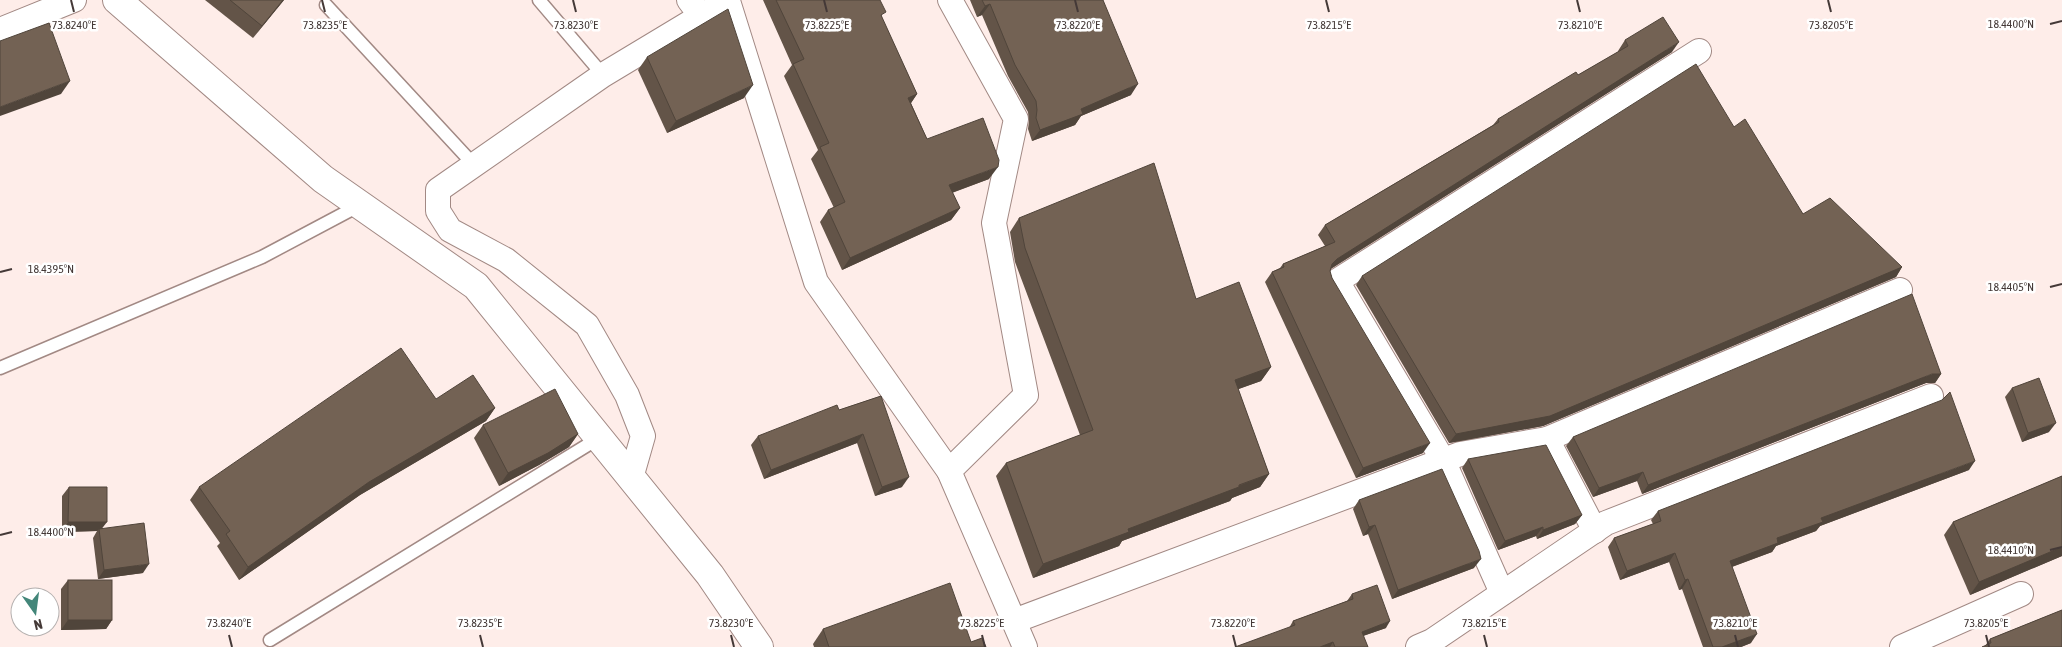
<svg xmlns="http://www.w3.org/2000/svg" width="2062" height="647" viewBox="0 0 2062 647" font-family="'Asap Condensed',sans-serif">
<style>
.lines{fill:none;stroke-linecap:round;stroke-linejoin:round}
.lane-casing{stroke:#a28984;stroke-width:15}
.street-casing{stroke:#a28984;stroke-width:26}
.secondary-casing{stroke:#a28984;stroke-width:30}
.lane{stroke:#fff;stroke-width:12}
.street{stroke:#fff;stroke-width:24}
.secondary{stroke:#fff;stroke-width:28}
.wall{fill:#635448}
.shaded-wall{fill:#50453b}
.building{fill:#736254;stroke:#50453b}
.ticks{fill:none;stroke:#443937;stroke-width:2}
.ticks-label{font-size:12px;text-anchor:middle;fill:#443937;stroke:#fff;stroke-width:5;stroke-linejoin:round;paint-order:stroke}
</style>
<rect width="100%" height="100%" fill="#feede9"/>
<g class="lines">
<g class="lane-casing">
<g id="lane">
<polyline points="539,0 603,75"/>
<polyline points="326,5 475,166"/>
<polyline points="0,368 262,257 360,205"/>
<polyline points="270,640 599,438"/>
</g>
</g>
<g class="street-casing">
<g id="street">
<polyline points="689,0 701,16 715,8"/>
<polyline points="950,0 1016,119 994,223 1026,395 949,471 1025,647"/>
<polyline points="728,1 816,282 949,471"/>
<polyline points="0,30 74,0"/>
<polyline points="1547,439 1595,531"/>
<polyline points="631,478 643,436 627,395 587,325 506,260 450,230 438,211 438,190 603,75 701,16"/>
<polyline points="1502,593 1443,460 1337,281 1699,51"/>
<polyline points="1014,621 1460,454 1547,439 1900,290"/>
<polyline points="1418,647 1432,641 1606,523 1931,396"/>
<polyline points="1902,647 2021,594"/>
</g>
</g>
<g class="secondary-casing">
<polyline id="secondary" points="117,0 323,179 476,286 710,575 759,647"/>
</g>
<use href="#lane" class="lane"/>
<use href="#street" class="street"/>
<use href="#secondary" class="secondary"/>
</g>
<g class="wall">
<polygon points="205,0 284,0 253,38"/>
<polygon points="763,0 880,0 882,18 917,94 911,103 927,139 989,179 952,193 960,208 951,220 842,270 820,222 828,210 834,208 811,159 818,150 784,76 792,65"/>
<polygon points="970,0 1103,0 1131,95 1081,116 1075,125 1032,141 1028,129 1029,121 1028,112 1008,76 982,15 977,17"/>
<polygon points="1625,40 1672,52 1331,269 1330,271 1332,278 1423,453 1356,478 1265,282 1272,272 1280,268 1283,264 1325,246 1318,235 1325,225 1493,125 1498,119 1578,75 1618,52 1618,51"/>
<polygon points="647,57 744,98 667,133 638,70"/>
<polygon points="1734,127 1803,214 1902,267 1896,277 1543,426 1449,443 1356,285 1362,276"/>
<polygon points="1019,218 1196,299 1271,367 1261,381 1238,389 1269,474 1260,487 1232,498 1230,501 1122,541 1119,546 1033,578 996,476 1006,463 1080,435 1015,262 1010,232"/>
<polygon points="1941,374 1935,383 1926,383 1642,494 1637,481 1593,497 1566,446 1573,437"/>
<polygon points="2012,388 2049,432 2022,442 2005,397"/>
<polygon points="881,396 902,487 875,496 857,443 764,479 751,445 758,436 839,410"/>
<polygon points="436,399 495,408 486,421 360,495 239,580 217,546 220,543 190,500 199,487"/>
<polygon points="483,425 578,434 569,447 539,465 499,486 474,438"/>
<polygon points="1468,459 1582,515 1575,524 1537,539 1536,536 1498,550 1462,468"/>
<polygon points="1969,470 1820,526 1816,531 1776,546 1772,552 1732,567 1751,643 1741,647 1703,647 1682,589 1679,590 1669,562 1620,580 1608,547 1614,538 1653,524 1651,520 1658,511"/>
<polygon points="2062,476 2062,556 1970,595 1944,535 1953,522"/>
<polygon points="69,487 102,528 143,573 98,579 93,538 97,531 62,532 62,496"/>
<polygon points="1359,500 1474,568 1392,599 1368,534 1363,536 1353,509"/>
<polygon points="68,580 112,620 106,629 61,630 61,589"/>
<polygon points="1352,594 1386,628 1363,636 1368,647 1235,647 1289,628 1293,621 1347,601"/>
<polygon points="2062,610 1985,646 1990,639"/>
<polygon points="823,629 971,642 986,647 814,647 813,644"/>
</g>
<g class="shaded-wall">
<polygon points="283,0 284,0 253,38 262,26"/>
<polygon points="990,4 982,15 977,17 985,6"/>
<polygon points="1679,42 1672,52 1330,269 1332,264 1337,259"/>
<polygon points="70,81 61,94 0,116 0,107"/>
<polygon points="1138,84 1131,95 1081,116 1075,125 1032,141 1040,130 1081,109"/>
<polygon points="753,85 744,98 667,133 676,121"/>
<polygon points="917,94 909,106 908,98"/>
<polygon points="998,167 989,179 940,197 949,185"/>
<polygon points="960,208 951,220 842,270 850,258"/>
<polygon points="1902,267 1896,277 1543,426 1449,443 1456,434"/>
<polygon points="1271,367 1261,381 1225,394 1235,380"/>
<polygon points="1932,374 1941,374 1935,383 1926,383 1642,494 1648,485"/>
<polygon points="495,408 486,421 360,495 239,580 248,567 369,482"/>
<polygon points="2056,423 2049,432 2022,442 2028,433"/>
<polygon points="578,434 569,447 539,465 499,486 508,473"/>
<polygon points="863,434 857,443 764,479 771,470"/>
<polygon points="1430,443 1423,453 1356,478 1363,468"/>
<polygon points="1975,461 1969,470 1820,526 1816,531 1776,546 1772,552 1723,570 1730,561 1777,538 1821,518"/>
<polygon points="1643,472 1637,481 1593,497 1599,488"/>
<polygon points="1269,474 1260,487 1232,498 1230,501 1122,541 1119,546 1033,578 1043,564 1128,529"/>
<polygon points="909,477 902,487 875,496 882,487"/>
<polygon points="1582,515 1575,524 1537,539 1543,530"/>
<polygon points="68,522 107,522 100,531 99,529 97,531 62,532"/>
<polygon points="1375,525 1368,534 1363,536 1369,527"/>
<polygon points="1543,527 1536,536 1498,550 1505,541"/>
<polygon points="2062,547 2062,556 1970,595 1979,582"/>
<polygon points="1675,553 1669,562 1620,580 1627,571"/>
<polygon points="1481,559 1474,568 1392,599 1398,590"/>
<polygon points="149,564 143,573 98,579 104,570"/>
<polygon points="1688,579 1682,589 1679,590 1685,580"/>
<polygon points="68,620 112,620 106,629 61,630"/>
<polygon points="1390,621 1386,628 1357,638 1362,632"/>
<polygon points="1757,634 1751,643 1741,647 1722,647"/>
<polygon points="1333,642 1330,647 1320,647"/>
</g>
<g class="building">
<polygon points="230,0 283,0 262,26"/>
<polygon points="776,0 880,0 886,12 881,15 917,94 908,98 927,139 983,118 999,160 998,167 949,185 960,208 850,258 828,210 845,202 820,147 829,143 793,64 804,59"/>
<polygon points="982,0 1103,0 1138,84 1081,109 1083,114 1040,130 1036,118 1037,110 1036,101 1015,65 990,4 985,6"/>
<polygon points="728,9 753,85 676,121 647,57"/>
<polygon points="1663,17 1679,42 1337,259 1332,264 1330,271 1332,278 1430,443 1363,468 1272,272 1284,267 1283,264 1335,242 1325,225 1499,122 1498,119 1576,72 1578,75 1628,46 1625,40"/>
<polygon points="49,23 70,81 0,107 0,41"/>
<polygon points="1696,64 1734,127 1745,119 1803,214 1830,198 1902,267 1550,416 1456,434 1362,276"/>
<polygon points="1154,163 1196,299 1239,282 1271,367 1235,380 1269,474 1239,485 1239,487 1128,529 1129,532 1043,564 1006,463 1093,430 1025,248 1019,218"/>
<polygon points="1912,294 1941,374 1932,374 1648,485 1643,472 1599,488 1573,437"/>
<polygon points="401,348 436,399 473,375 495,408 369,482 248,567 226,534 230,531 199,487"/>
<polygon points="2039,378 2056,423 2028,433 2012,388"/>
<polygon points="555,389 578,434 548,453 508,473 483,425"/>
<polygon points="1950,392 1975,461 1821,518 1823,522 1777,538 1778,543 1730,561 1757,634 1722,647 1713,647 1688,579 1685,580 1675,553 1627,571 1614,538 1661,521 1658,511 1942,400"/>
<polygon points="881,396 909,477 882,487 863,434 771,470 758,436 837,405 839,410"/>
<polygon points="1546,445 1582,515 1543,530 1543,527 1505,541 1468,459"/>
<polygon points="1442,469 1479,551 1481,559 1398,590 1375,525 1369,527 1359,500"/>
<polygon points="2062,476 2062,547 1979,582 1953,522"/>
<polygon points="69,487 107,487 107,522 68,522"/>
<polygon points="144,523 149,564 104,570 99,529"/>
<rect x="68" y="580" width="44" height="40"/>
<polygon points="950,583 971,642 982,638 986,647 829,647 823,629"/>
<polygon points="1377,585 1390,621 1362,632 1368,647 1335,647 1333,642 1320,647 1235,647 1295,625 1293,621 1353,599 1352,594"/>
<polygon points="2062,610 2062,647 1982,647 1991,643 1990,639"/>
</g>
<path class="ticks" d="M71,0L74,12M322,0L325,12M573,0L576,12M824,0L827,12M1075,0L1078,12M1326,0L1329,12M1577,0L1580,12M1828,0L1831,12M2050,24L2062,21M0,272L12,269M2050,287L2062,284M0,535L12,532M2050,550L2062,547M229,635L232,647M480,635L483,647M731,635L734,647M982,635L985,647M1233,635L1236,647M1484,635L1487,647M1735,635L1738,647M1986,635L1989,647"/>
<g class="ticks-label">
<text x="2011" y="28">18.4400°N</text>
<text x="1078" y="29">73.8220°E</text>
<text x="1329" y="29">73.8215°E</text>
<text x="1831" y="29">73.8205°E</text>
<text x="74" y="29">73.8240°E</text>
<text x="325" y="29">73.8235°E</text>
<text x="576" y="29">73.8230°E</text>
<text x="827" y="29">73.8225°E</text>
<text x="1580" y="29">73.8210°E</text>
<text x="51" y="273">18.4395°N</text>
<text x="2011" y="291">18.4405°N</text>
<text x="51" y="536">18.4400°N</text>
<text x="2011" y="554">18.4410°N</text>
<text x="229" y="627">73.8240°E</text>
<text x="480" y="627">73.8235°E</text>
<text x="731" y="627">73.8230°E</text>
<text x="982" y="627">73.8225°E</text>
<text x="1233" y="627">73.8220°E</text>
<text x="1484" y="627">73.8215°E</text>
<text x="1735" y="627">73.8210°E</text>
<text x="1986" y="627">73.8205°E</text>
</g>
<g transform="translate(35 612) rotate(166)"><circle r="24" fill="#ffffff" stroke="#b4b0af"/>
<path d="M0-4L9 19L0 12L-9 19Z" fill="#438679"/>
<text y="-8" font-size="14" font-weight="bold" text-anchor="middle" fill="#443937">N</text>
</g>
</svg>
